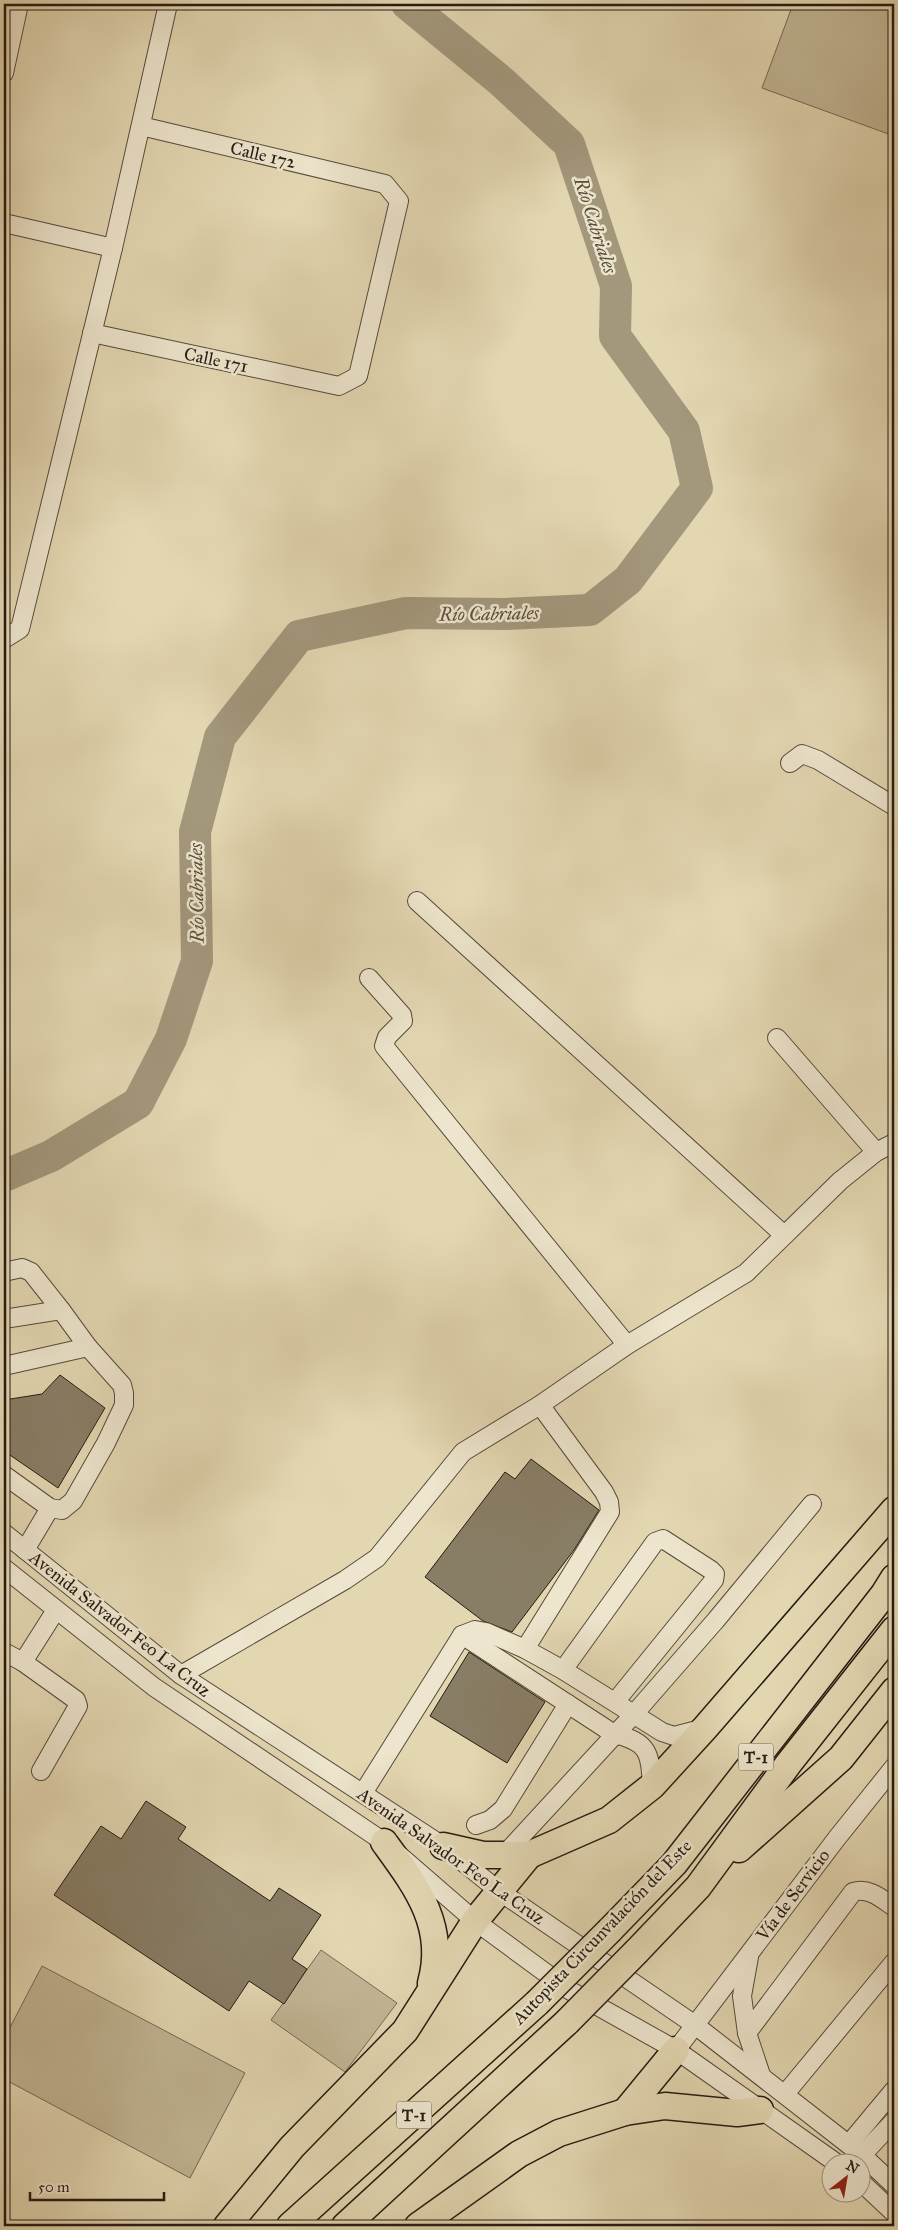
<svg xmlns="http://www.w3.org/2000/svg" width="898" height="2230" viewBox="0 0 898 2230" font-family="'IM FELL Great Primer',serif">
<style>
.green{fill:#c3b797;stroke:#746954}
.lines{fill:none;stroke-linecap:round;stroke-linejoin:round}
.river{stroke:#a3977c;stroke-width:32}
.building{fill:#887d65;stroke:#261b12}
.minor-casing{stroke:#554a3a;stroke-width:20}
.highway-casing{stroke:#261b12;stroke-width:29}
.minor{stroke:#ede5cd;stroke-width:18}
.highway{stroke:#e3d7b2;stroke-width:26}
.highway-bridge-casing{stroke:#261b12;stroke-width:29;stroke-linecap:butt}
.highway-bridge{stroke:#e3d7b2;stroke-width:26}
.labels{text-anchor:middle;stroke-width:5;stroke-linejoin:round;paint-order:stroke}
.shield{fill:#ede5cd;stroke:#62584a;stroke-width:1}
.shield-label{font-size:16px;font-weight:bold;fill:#261b12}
.street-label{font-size:18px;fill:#261b12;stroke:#ede5cd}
.water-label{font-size:19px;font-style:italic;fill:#584d3c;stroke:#ede5cd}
</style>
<rect width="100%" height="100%" fill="#e3d7b2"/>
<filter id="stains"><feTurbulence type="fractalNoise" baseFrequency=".004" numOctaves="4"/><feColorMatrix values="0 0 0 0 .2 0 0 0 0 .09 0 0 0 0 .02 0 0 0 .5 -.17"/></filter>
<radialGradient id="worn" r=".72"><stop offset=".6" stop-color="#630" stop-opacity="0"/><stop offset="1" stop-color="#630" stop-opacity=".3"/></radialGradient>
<g class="green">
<polygon points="793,4 894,4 894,136 762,88"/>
<polygon points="321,1950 397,2003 345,2072 271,2020"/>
<polygon points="42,1966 245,2073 190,2178 4,2079 4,2039"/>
</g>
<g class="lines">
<polyline class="river" points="4,1176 51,1156 138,1103 171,1039 197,961 195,832 220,737 299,636 406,613 505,614 590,610 628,580 697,488 684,431 615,336 616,286 569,144 502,82 407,4"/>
</g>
<g class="building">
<polygon points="60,1375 105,1408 58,1488 4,1451 4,1400 42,1394"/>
<polygon points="531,1459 599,1510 574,1550 512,1632 483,1621 425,1577 505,1472 515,1479"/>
<polygon points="469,1652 545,1702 507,1763 430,1716"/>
<polygon points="146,1801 186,1827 178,1839 270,1901 279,1888 321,1915 292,1959 307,1969 284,2004 249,1981 229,2011 54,1895 101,1826 121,1839"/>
</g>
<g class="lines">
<g class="minor-casing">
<g id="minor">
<polyline points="4,73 19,4"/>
<polyline points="4,223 113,248"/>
<polyline points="92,333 339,386 358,376 399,201 385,184 141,126"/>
<polyline points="4,639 20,629 113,248 168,4"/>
<polyline points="790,763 802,754 818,760 894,806"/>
<polyline points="417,901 784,1235"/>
<polyline points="369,978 402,1015 403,1021 387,1037 384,1046 627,1345"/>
<polyline points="777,1038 876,1152"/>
<polyline points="4,1272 22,1268 31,1272 61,1310 4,1319"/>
<polyline points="4,1366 88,1347"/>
<polyline points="4,1475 50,1508 62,1510 73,1501 106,1443 124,1405 124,1393 122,1385 88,1347 61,1310"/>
<polyline points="4,1533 181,1675 443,1846 499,1891 695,2025 862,2155 894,2185"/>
<polyline points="25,1550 50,1508"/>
<polyline points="4,1568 154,1687 384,1842 475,1921 569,1990 676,2050 835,2162"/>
<path d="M462,1635L614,1734C649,1742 650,1753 652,1786"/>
<polyline points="525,1649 610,1512 609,1502 604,1492 540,1405"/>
<polyline points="4,1652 23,1662"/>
<polyline points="563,1670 655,1542 663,1539 711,1570 715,1574 714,1580 615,1702"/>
<polyline points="181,1675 345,1580 377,1558 463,1452 540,1405 627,1345 746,1273 840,1181 876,1152 894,1143"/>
<polyline points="41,1771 78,1706 76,1700 23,1662 56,1610"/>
<polyline points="363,1793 462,1635 475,1630 486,1632 525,1649 563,1670 662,1732 674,1736 705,1728"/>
<polyline points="476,1825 490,1820 503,1809 568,1704"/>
<polyline points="504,1855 634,1714 716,1620 812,1504"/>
<polyline points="749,1957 742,1996 747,2033 761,2075"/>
<path d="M747,2033L853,1892C869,1887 882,1899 894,1907"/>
<polyline points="676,2050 837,1838 894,1767"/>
<polyline points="785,2094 894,1962"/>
<polyline points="849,2144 894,2090"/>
<polyline points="862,2155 894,2121"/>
<polyline points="860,2181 894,2213"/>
</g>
</g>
<g class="highway-casing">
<g id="highway">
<path d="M384,1842C416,1886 447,1926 431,1983"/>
<polyline points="443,1846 483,1855 529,1855 609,1820 652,1786 705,1728 894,1510"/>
<polyline points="739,1849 841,1758 894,1691"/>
<polyline points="610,1930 674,1864 884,1594 894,1578"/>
<polyline points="637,1951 698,1887 789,1763 894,1630"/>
<polyline points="625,2112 676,2050"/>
<polyline points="227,2226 292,2147 405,2031 475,1921 529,1855"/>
<polyline points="290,2226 537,2003"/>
<polyline points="345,2226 567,2022"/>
<polyline points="418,2226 519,2154 559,2133 625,2112 665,2106 737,2113 760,2110"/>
</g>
</g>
<use href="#minor" class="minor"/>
<use href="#highway" class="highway"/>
<g class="highway-bridge-casing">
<g id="highway-bridge">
<polyline points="537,2003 610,1930"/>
<polyline points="567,2022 637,1951"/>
</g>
</g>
<use href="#highway-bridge" class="highway-bridge"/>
</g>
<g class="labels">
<g class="shield">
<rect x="738.5" y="1743.5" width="35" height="27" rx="4"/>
<rect x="396.5" y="2101.5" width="35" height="27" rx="4"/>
</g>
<g class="shield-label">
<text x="756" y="1763">T-1</text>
<text x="414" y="2121">T-1</text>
</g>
<g class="street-label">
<text transform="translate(263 155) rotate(13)" y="6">Calle 172</text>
<text transform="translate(216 360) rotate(12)" y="6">Calle 171</text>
<text transform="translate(120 1624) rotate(38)" y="6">Avenida Salvador Feo La Cruz</text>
<text transform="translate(451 1856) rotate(35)" y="6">Avenida Salvador Feo La Cruz</text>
<text transform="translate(793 1895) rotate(-53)" y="6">Vía de Servicio</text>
<text transform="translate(602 1932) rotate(-46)" y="6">Autopista Circunvalación del Este</text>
</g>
<g class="water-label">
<text transform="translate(596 225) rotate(72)" y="7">Río Cabriales</text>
<text transform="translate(489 613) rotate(-1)" y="7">Río Cabriales</text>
<text transform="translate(196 893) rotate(-91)" y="7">Río Cabriales</text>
</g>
</g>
<rect width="898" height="2230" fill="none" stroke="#e3d7b2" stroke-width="20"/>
<rect x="5" y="5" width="888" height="2220" fill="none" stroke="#261b12" stroke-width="2.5"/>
<rect x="10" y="10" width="878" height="2210" fill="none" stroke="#261b12"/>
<g transform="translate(846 2178) rotate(31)"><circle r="24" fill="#ede5cd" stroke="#9d9482"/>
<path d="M0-4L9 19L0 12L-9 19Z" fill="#8f2418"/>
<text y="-8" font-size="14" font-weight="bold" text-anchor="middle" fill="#261b12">N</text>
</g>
<path d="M30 2192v8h134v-8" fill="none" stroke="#261b12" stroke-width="2.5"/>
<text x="38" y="2192" font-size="15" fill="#261b12" stroke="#ede5cd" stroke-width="4" paint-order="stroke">50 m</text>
<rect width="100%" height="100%" filter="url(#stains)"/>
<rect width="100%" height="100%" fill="url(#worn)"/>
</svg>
